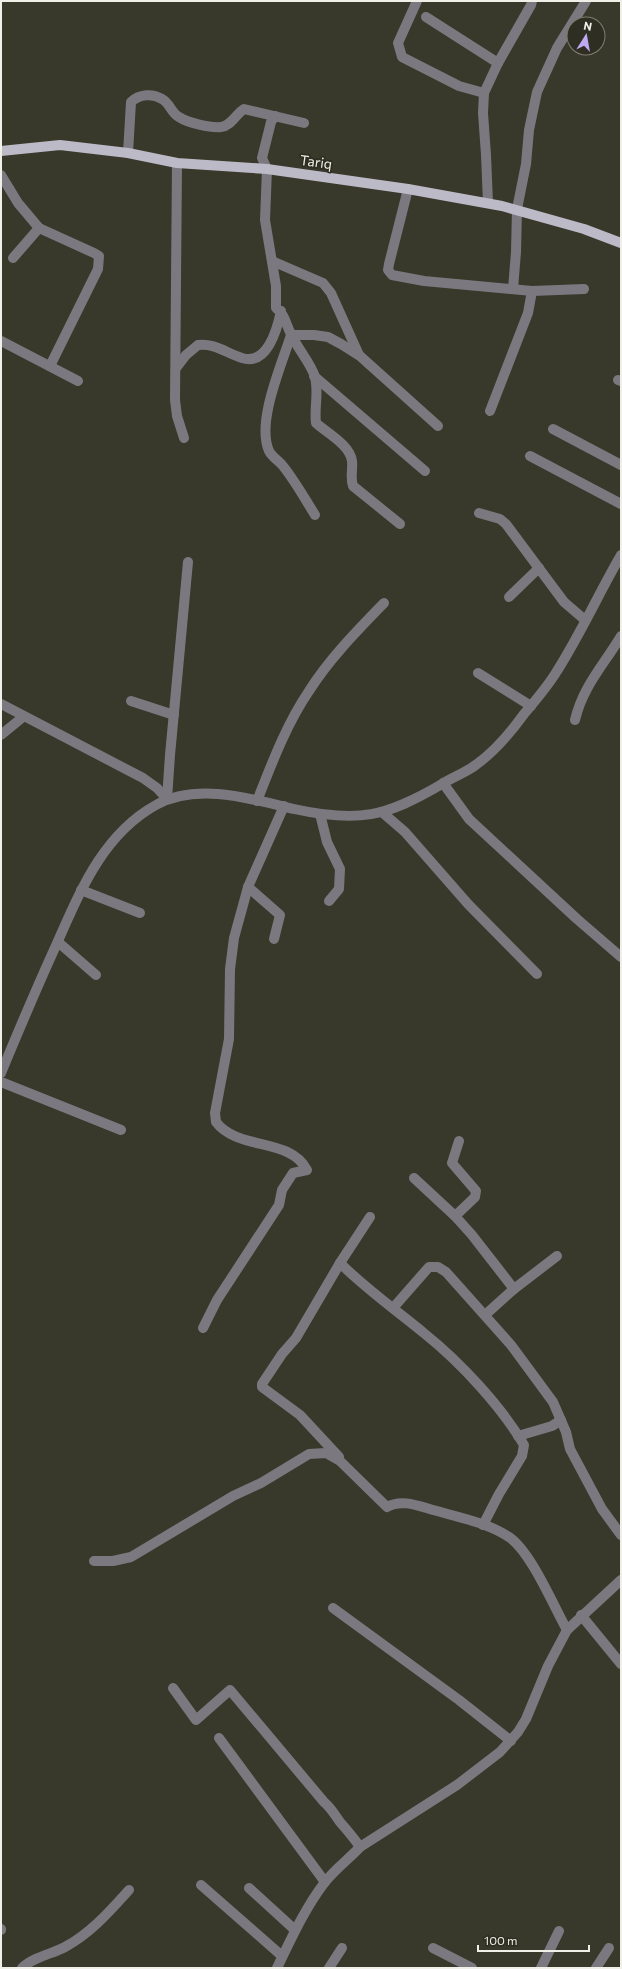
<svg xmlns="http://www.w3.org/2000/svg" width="622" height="1969" viewBox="0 0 622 1969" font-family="Commissioner,sans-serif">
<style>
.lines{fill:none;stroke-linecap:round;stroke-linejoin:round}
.minor{stroke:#7b797f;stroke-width:10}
.major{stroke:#bdbac7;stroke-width:10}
.labels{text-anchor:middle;stroke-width:3.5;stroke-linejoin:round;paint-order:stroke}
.street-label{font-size:14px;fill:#f0f0e8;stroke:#2e2e22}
</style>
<rect width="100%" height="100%" fill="#38382b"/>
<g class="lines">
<g class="minor">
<polyline points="417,1 398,43 402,57 459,86 484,93"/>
<polyline points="426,17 498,63"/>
<path d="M275,116L271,122L262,158L267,169L265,220L276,286V308C285,314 286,325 291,334C297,348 311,363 315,377C319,393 314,407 316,423C327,433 350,445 352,461C353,470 350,477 353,486L400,524"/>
<path d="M128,153L131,102C139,94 153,93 162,99C170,103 171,113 179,117C188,123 210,128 221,127C231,126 236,114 244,109L304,123"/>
<polyline points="177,163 175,400 177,416 184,438"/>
<polyline points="1,175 18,203 39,228 13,258"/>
<polyline points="408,189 389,264 388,270 392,275 424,281 532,291 584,289"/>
<polyline points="488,203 486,155 483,113 484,93 498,63 531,5 532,1"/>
<polyline points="39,228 94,253 99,256 98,269 50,366"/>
<polyline points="272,261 323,283 331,293 359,355"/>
<polyline points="513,289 516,252 517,209 526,164 529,130 537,92 557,48 586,1"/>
<polyline points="1,341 78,381"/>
<path d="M176,368L186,355L198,345C215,343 226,353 242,358C267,366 277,330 281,311"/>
<polyline points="314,376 425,471"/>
<polyline points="618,380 621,381"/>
<polyline points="490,411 528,313 532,291"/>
<polyline points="553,429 621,465"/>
<polyline points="530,456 621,504"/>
<polyline points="479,513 500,519 506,524 564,602 585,620"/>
<path d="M315,515C305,499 295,481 283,466C279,461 272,457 269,451C256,422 282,364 291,335H314L328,337L341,344L360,356L438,426"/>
<polyline points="509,597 539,568"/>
<polyline points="478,673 531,706"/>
<polyline points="131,701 174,715"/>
<polyline points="1,704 143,778 157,788 167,799"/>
<path d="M575,720C583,686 603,666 621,636"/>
<polyline points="1,735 23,717"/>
<polyline points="443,783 469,819 577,919 621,957"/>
<polyline points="167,799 170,755 188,562"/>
<path d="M257,801C272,763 286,725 309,691C330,658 357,631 384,603"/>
<polyline points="383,813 405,832 468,904 537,974"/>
<polyline points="320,814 327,842 340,869 339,889 329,901"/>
<polyline points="248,887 280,915 274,939"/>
<polyline points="81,890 140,913"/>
<polyline points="58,942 96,975"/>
<path d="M1,1073C18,1032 35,992 53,952C78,897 100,836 156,805C197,782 252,799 294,809C358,823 386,817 442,784C453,777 467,772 477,764C495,751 511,732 524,714C536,700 548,686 557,671C581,633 599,593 621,555"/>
<polyline points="1,1082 121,1130"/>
<polyline points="459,1141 452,1163 476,1191 475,1197 455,1216 472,1235 514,1289"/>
<polyline points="414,1178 455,1216"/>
<path d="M370,1217L340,1263C366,1289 396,1310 425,1334C460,1362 501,1406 524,1445L522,1456L499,1494L483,1525"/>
<polyline points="393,1308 429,1267 438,1267 446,1272 511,1345 553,1402 566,1432 570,1449 602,1509 621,1535"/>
<polyline points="485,1315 514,1289 557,1256"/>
<path d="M203,1328L217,1300L279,1205L282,1190L293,1173L307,1170C290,1137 238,1151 216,1122L215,1113L229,1039L230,969L234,938L248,887L284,806"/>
<polyline points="518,1436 552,1426 561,1420"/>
<polyline points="339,1457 300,1415 262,1387 262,1384 282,1354 296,1338 340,1263"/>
<path d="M94,1561H113L131,1557L233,1496L261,1483L309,1454L326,1453L340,1461L387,1507C402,1498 421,1507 437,1511C461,1518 488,1523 509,1537C531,1552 553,1605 567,1630"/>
<polyline points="333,1608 459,1700 511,1741"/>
<polyline points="581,1615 621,1664"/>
<path d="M173,1688L196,1720L230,1690L324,1802C332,1809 334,1814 340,1822C347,1830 354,1838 360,1847"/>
<polyline points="219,1738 325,1882"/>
<polyline points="201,1885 282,1956"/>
<polyline points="249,1888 295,1930"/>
<polyline points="1,1929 1,1930"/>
<polyline points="433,1948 472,1968"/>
<path d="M22,1968C33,1957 52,1954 65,1947C91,1933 110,1911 129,1890"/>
<path d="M277,1968C291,1939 305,1908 325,1882C336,1868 349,1859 360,1847L457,1785L500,1752L518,1732L526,1719L548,1666L567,1630L621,1580"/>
<polyline points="329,1968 342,1948"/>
<polyline points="541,1968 559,1931"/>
<polyline points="596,1968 609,1948"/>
</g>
<polyline class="major" points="1,151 60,145 128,153 177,163 267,169 408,189 502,206 584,229 621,243"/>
</g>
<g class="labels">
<g class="street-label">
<text transform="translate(316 162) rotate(8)" y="5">Tariq</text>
</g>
</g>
<rect width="622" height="1969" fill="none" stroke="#f0f0e8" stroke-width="4"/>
<g transform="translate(586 36) rotate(11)"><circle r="19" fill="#2e2e22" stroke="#7c7c71"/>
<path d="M0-3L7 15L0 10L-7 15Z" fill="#bea9f4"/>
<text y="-6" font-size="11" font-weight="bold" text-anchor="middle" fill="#f0f0e8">N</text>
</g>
<path d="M478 1945v6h111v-6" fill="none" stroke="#f0f0e8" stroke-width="2"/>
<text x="484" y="1945" font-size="12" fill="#f0f0e8" stroke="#2e2e22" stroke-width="3" paint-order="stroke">100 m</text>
</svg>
